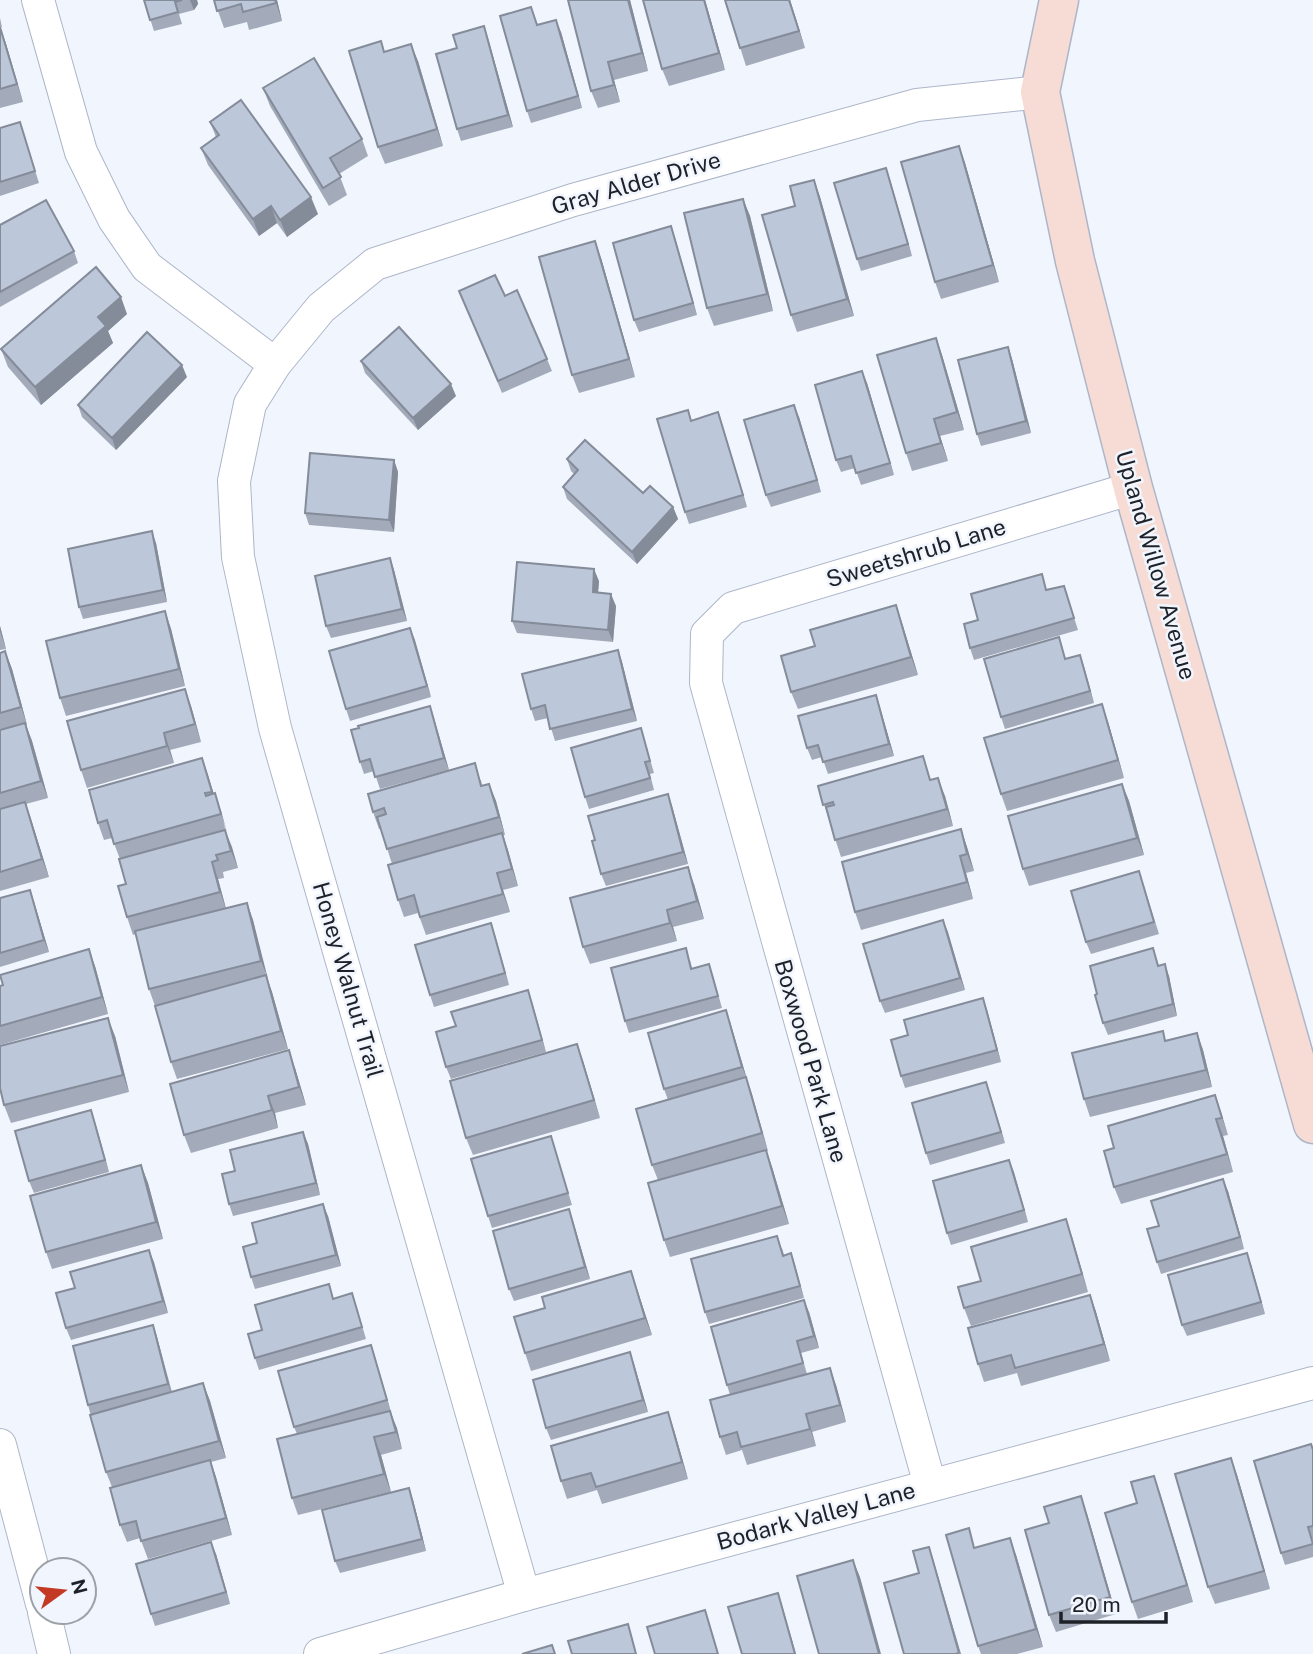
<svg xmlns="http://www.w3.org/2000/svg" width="1313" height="1654" viewBox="0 0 1313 1654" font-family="'Public Sans',sans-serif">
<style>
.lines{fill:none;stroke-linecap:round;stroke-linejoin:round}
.street-casing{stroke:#adb6c9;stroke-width:34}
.secondary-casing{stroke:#adb6c9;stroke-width:41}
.street{stroke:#fff;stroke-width:32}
.secondary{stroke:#f7dbd5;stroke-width:38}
.wall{fill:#a3abbb}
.shaded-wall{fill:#848b99}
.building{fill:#bdc7da;stroke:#848b99;stroke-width:2}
.labels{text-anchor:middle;stroke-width:5;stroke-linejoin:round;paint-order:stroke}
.street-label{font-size:23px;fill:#1e2228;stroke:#f1f5fd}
</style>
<rect width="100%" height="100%" fill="#f1f5fd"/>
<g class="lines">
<g class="street-casing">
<g id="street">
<polyline points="38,0 81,152 114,219 147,267 275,364"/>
<polyline points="0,1445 42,1604"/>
<polyline points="930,1485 706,683 707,634 733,608 1133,488"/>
<polyline points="524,1595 275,728 238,557 234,481 250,404 275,364 321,308 375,264 573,200 917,105 1040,92"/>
<polyline points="44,1612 54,1654"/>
<polyline points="320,1654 524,1595 1313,1383"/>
</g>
</g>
<g class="secondary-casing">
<polyline id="secondary" points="1059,0 1040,92 1075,261 1133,488 1313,1124"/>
</g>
<use href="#street" class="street"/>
<use href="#secondary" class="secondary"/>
</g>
<g class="wall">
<polygon points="144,0 197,0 198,4 194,10 179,14 182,24 154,31"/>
<polygon points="214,0 277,0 282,21 249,30 247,22 224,28"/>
<polygon points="630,0 648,71 614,80 620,102 598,108 591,91"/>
<polygon points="643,0 705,0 725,70 669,86 662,69"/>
<polygon points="725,0 790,0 805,48 746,66"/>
<polygon points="0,18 2,27 0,27 6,44 23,102 0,108"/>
<polygon points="537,25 561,32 582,108 531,123 527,111"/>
<polygon points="484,26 513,127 461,141 457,129 457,48"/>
<polygon points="385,52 418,61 443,146 385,164 378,147"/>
<polygon points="263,88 362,139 368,156 339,174 347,195 329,206 270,106"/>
<polygon points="20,122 39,183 0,196 0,128"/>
<polygon points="210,122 318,214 287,237 277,223 259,236 208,165 201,148 216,137"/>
<polygon points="959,146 965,163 999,282 941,299 935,282"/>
<polygon points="814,180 820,197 854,316 797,332 791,315"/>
<polygon points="890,180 912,256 861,271 857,259"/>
<polygon points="743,199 750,216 773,311 714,326 707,308"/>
<polygon points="0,225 74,251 78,263 0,307"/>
<polygon points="675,238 697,315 639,332 634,320"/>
<polygon points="601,258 635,377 579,393 572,375"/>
<polygon points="459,291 505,296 547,359 552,371 502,393"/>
<polygon points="127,314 108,331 113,343 41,405 8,367 1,349"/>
<polygon points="936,338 942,355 964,430 940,436 948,461 912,471 906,453"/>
<polygon points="1008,347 1012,359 1031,433 981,446 977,434"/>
<polygon points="361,361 456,396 418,430 365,373"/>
<polygon points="187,377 116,450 82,417 78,405"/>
<polygon points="867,383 894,475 861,485 855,468 841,472 836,460"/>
<polygon points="799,417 821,492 771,507 766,495"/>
<polygon points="692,421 722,424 747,507 689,524 685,512"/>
<polygon points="567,459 673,507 678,519 637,564 567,499 563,487 574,474 571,471"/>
<polygon points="394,460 398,472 394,532 309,525 305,513"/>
<polygon points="156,543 167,602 83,619 79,607"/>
<polygon points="390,558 394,570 407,621 331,638 326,626"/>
<polygon points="599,581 598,593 616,606 613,642 517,633 512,621"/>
<polygon points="1064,586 1078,630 974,660 970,648 978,620 1047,590"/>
<polygon points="896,605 902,623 918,675 798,709 791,692 815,646"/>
<polygon points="165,611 171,629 185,686 66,716 60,698"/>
<polygon points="0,626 6,649 0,650"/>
<polygon points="410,628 431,697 350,721 346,709"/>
<polygon points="1059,637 1066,659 1084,667 1094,703 1005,729 1001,717"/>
<polygon points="618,650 622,662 637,721 555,741 548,718 535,721 531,709"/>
<polygon points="5,651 12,669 27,725 26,725 32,741 48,798 26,804 49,877 0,891 0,653"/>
<polygon points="876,695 894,756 828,774 822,757 812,760 807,748"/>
<polygon points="191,706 201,742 170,750 174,763 87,788 81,770"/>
<polygon points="430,706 449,770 380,789 374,771 364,774 360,762"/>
<polygon points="1108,722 1124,778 1007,811 1001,794"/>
<polygon points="641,728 654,773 650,774 654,790 589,809 585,797"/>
<polygon points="202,758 214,794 221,811 226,832 238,868 223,872 224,878 218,879 226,908 247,903 253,920 267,979 272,992 288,1049 177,1079 171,1062 155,1006 149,989 136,934 133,935 127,917 126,884 120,859 112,838 104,840 98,823"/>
<polygon points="481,780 482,786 489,784 496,801 505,835 503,835 518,886 503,890 510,912 426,935 418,913 404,917 398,900 392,864 381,829 379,829 373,812"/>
<polygon points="931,780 945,796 953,826 841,857 818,786"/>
<polygon points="1122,784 1129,801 1144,855 1029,886 1023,869"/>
<polygon points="672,806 688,864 606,886 601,874 595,840"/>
<polygon points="961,829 967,847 974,871 966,873 973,899 861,930 855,912"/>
<polygon points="1143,883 1159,934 1091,954 1086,942"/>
<polygon points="694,884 704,919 673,927 677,941 590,964 583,947"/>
<polygon points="0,898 34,902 49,952 0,967"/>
<polygon points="943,920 965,990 885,1013 880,1001"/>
<polygon points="491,923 509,985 434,1007 430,995"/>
<polygon points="690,960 692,968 713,976 722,1008 629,1033 625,1021"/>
<polygon points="1157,960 1159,966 1169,976 1177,1016 1108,1035 1103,1023"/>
<polygon points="95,966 108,1014 0,1045 0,986"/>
<polygon points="528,990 546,1052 451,1079 446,1067 456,1026"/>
<polygon points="987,1010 1001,1062 905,1088 901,1076"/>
<polygon points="730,1022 768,1151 766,1151 772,1167 789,1224 670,1257 664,1240 658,1180 652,1165 668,1100 664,1089"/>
<polygon points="1197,1033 1203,1050 1212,1087 1090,1117 1084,1099 1166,1040"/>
<polygon points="115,1036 129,1092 11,1123 4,1105"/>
<polygon points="583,1061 600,1118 473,1155 466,1138"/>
<polygon points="295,1068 306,1105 275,1113 278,1128 191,1153 184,1135"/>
<polygon points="990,1094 1005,1143 930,1165 926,1153"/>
<polygon points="1215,1095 1228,1135 1223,1136 1233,1172 1121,1204 1114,1187 1114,1148"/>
<polygon points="91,1110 109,1172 34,1193 29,1181"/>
<polygon points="303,1132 308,1144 320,1195 233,1216 229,1204 235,1171"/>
<polygon points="551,1136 572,1205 492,1228 488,1216"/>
<polygon points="1009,1160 1028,1222 951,1245 947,1233"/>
<polygon points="141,1165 148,1183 163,1239 52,1269 46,1252"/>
<polygon points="1228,1191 1244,1249 1161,1274 1157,1262 1159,1226"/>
<polygon points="328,1216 341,1266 255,1289 251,1277 257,1243"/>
<polygon points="573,1221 590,1279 514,1301 509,1289"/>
<polygon points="1072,1237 1088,1292 971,1326 964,1308 981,1281"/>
<polygon points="782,1248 784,1255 791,1253 804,1298 709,1324 705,1312"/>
<polygon points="149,1250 168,1313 71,1340 66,1328 75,1288"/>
<polygon points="1251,1265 1265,1314 1187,1336 1182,1325"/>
<polygon points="631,1271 652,1335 531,1371 525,1353 545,1308"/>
<polygon points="1090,1295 1096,1312 1110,1361 1021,1386 1017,1373 984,1382 978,1364"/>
<polygon points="334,1298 356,1305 366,1339 259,1370 255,1358 262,1330"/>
<polygon points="809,1312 819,1348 801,1353 807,1374 836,1385 846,1422 812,1432 816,1446 747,1465 742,1450 726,1455 720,1437 730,1395 727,1385"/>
<polygon points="153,1325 157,1337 172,1392 203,1383 210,1401 226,1458 211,1462 216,1477 232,1535 148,1559 140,1538 127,1542 120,1525 112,1487 106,1472 88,1405"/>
<polygon points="371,1345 402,1449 381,1455 391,1492 298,1515 292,1498 297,1434 294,1427"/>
<polygon points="634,1364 648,1412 551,1440 546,1428"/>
<polygon points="674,1430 688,1479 602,1504 597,1490 567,1499 561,1481"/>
<polygon points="1313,1449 1313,1539 1312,1539 1313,1543 1313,1557 1285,1565 1281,1553"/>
<polygon points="1231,1458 1237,1475 1270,1589 1215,1604 1208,1587"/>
<polygon points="1154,1476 1193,1602 1138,1619 1132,1602 1137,1503"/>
<polygon points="413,1500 426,1551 340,1573 335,1561"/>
<polygon points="1087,1514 1116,1614 1056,1632 1049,1615"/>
<polygon points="975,1547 1016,1555 1043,1647 1017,1654 981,1654 978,1646"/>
<polygon points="216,1554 230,1604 155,1626 151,1614"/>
</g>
<g class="shaded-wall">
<polygon points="190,0 197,0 198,4 194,10"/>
<polygon points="275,0 277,0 282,21"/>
<polygon points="628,0 630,0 648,71 642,53"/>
<polygon points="704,0 705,0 725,70 719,53"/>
<polygon points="789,0 790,0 805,48 799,31"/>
<polygon points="556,20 561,32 582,108 578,96"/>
<polygon points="484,26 488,38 513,127 508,115"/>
<polygon points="0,27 6,44 23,102 17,84"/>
<polygon points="411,44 418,61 443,146 437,129"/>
<polygon points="608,62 614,80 620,102 614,85"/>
<polygon points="959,146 965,163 999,282 993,265"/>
<polygon points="886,168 890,180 912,256 908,244"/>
<polygon points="814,180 820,197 854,316 847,299"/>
<polygon points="311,197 318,214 287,237 280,220"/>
<polygon points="743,199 750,216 773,311 767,294"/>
<polygon points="271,206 277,223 259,236 253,219"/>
<polygon points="671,226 675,238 697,315 693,303"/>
<polygon points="595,241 601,258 635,377 629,359"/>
<polygon points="121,297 127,314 108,331 113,343 41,405 35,387 98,317"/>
<polygon points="936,338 942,355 964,430 957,412"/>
<polygon points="1008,347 1012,359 1031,433 1026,421"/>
<polygon points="182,365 187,377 116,450 112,438"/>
<polygon points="862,371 867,383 894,475 890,463"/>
<polygon points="451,384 456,396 418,430 413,418"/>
<polygon points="794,405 799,417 821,492 817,480"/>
<polygon points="718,412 722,424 747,507 743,495"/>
<polygon points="934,419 940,436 948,461 941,443"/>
<polygon points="394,460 398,472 394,532 389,520"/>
<polygon points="673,507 678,519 637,564 632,552"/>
<polygon points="152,531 156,543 167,602 163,590"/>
<polygon points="390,558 394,570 407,621 402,609"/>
<polygon points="594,569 599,581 597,604 593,592"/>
<polygon points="611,594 616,606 613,642 608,630"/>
<polygon points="896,605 902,623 918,675 911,657"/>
<polygon points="165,611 171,629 185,686 179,669"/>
<polygon points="0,626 6,649 0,631"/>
<polygon points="410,628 415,640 431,697 427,686"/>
<polygon points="618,650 622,662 637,721 632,709"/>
<polygon points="5,651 12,669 27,725 21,707"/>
<polygon points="1080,655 1084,667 1094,703 1090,691"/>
<polygon points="185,689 191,706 201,742 195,724"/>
<polygon points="876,695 880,707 894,756 889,744"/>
<polygon points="1102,704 1108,722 1124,778 1118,760"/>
<polygon points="430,706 434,718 449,770 444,758"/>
<polygon points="25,723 32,741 48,798 41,781"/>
<polygon points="164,733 170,750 174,763 167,746"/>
<polygon points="202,758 208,775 218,809 212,792"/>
<polygon points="938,778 945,796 953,826 947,809"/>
<polygon points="489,784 496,801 505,835 499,817"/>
<polygon points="1122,784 1129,801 1144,855 1137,838"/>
<polygon points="215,793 221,811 227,832 221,814"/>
<polygon points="668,794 672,806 688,864 683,852"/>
<polygon points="25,802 31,819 49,877 42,859"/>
<polygon points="961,829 967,847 974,871 967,854"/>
<polygon points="225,830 232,847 238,868 231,851"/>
<polygon points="502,833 508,850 518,886 512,869"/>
<polygon points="960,856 966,873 973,899 967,882"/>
<polygon points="212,862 218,879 226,909 220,892"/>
<polygon points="688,867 694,884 704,919 697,901"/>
<polygon points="497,873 503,890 510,912 503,894"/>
<polygon points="30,890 34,902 49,952 44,940"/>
<polygon points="247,903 253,920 268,979 261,961"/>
<polygon points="667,910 673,927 677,941 670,923"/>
<polygon points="943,920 948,932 965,990 960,978"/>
<polygon points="491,923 495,935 509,985 505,973"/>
<polygon points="89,949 95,966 108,1014 102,997"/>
<polygon points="1165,964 1169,976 1177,1016 1173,1004"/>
<polygon points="266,975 272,992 288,1049 281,1031"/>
<polygon points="528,990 532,1002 546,1052 542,1040"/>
<polygon points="983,998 987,1010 1001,1062 997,1050"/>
<polygon points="726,1010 730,1022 747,1079 742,1067"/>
<polygon points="108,1018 115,1036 129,1092 123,1075"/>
<polygon points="1197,1033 1203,1050 1212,1087 1206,1070"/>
<polygon points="577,1044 583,1061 600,1118 594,1100"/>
<polygon points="289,1050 295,1068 306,1105 299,1087"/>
<polygon points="746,1077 752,1094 768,1151 762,1133"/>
<polygon points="986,1082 990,1094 1005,1143 1001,1132"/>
<polygon points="1215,1095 1221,1112 1228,1135 1222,1118"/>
<polygon points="268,1096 275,1113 278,1128 272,1110"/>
<polygon points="91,1110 95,1122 109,1172 105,1160"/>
<polygon points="1216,1119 1223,1136 1233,1172 1227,1154"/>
<polygon points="303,1132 308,1144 320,1195 316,1183"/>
<polygon points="766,1150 772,1167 789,1224 782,1206"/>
<polygon points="1009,1160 1014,1172 1028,1222 1024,1210"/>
<polygon points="141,1165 148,1183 163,1239 156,1222"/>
<polygon points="1223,1179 1228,1191 1244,1249 1240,1237"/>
<polygon points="323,1204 328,1216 341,1266 336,1255"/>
<polygon points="569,1209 573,1221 590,1279 585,1267"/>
<polygon points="1066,1219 1072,1237 1088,1292 1082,1274"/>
<polygon points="149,1250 154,1262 168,1313 163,1301"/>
<polygon points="791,1253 795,1265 804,1298 800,1286"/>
<polygon points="1247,1253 1251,1265 1265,1314 1261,1302"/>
<polygon points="631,1271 637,1289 652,1335 645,1318"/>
<polygon points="1090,1295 1096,1312 1110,1361 1104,1344"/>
<polygon points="804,1300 809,1312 819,1348 814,1336"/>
<polygon points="153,1325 157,1337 172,1396 168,1384"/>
<polygon points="371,1345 375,1357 391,1412 387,1400"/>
<polygon points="630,1352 634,1364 648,1412 643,1400"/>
<polygon points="830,1368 836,1385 846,1422 840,1405"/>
<polygon points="203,1383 210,1401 226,1458 219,1441"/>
<polygon points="390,1411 397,1428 402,1449 396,1432"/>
<polygon points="668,1412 674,1430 688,1479 682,1462"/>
<polygon points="806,1414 812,1432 816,1446 810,1429"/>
<polygon points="374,1437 381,1455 391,1492 384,1474"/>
<polygon points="1231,1458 1237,1475 1270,1589 1264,1571"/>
<polygon points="210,1460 216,1477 232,1535 226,1518"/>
<polygon points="1154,1476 1160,1493 1193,1602 1187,1585"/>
<polygon points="409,1488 413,1500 426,1551 422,1539"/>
<polygon points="1081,1496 1087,1514 1116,1614 1110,1597"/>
<polygon points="1010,1538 1016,1555 1043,1647 1036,1629"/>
<polygon points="211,1542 216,1554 230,1604 226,1592"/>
<polygon points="929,1547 933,1559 961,1654 960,1654"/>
<polygon points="853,1560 860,1577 881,1654 879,1654"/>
<polygon points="778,1593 782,1605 796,1654 795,1654"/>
</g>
<g class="building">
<polygon points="144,0 182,0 175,2 178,12 150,20"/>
<polygon points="214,0 275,0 276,3 243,12 241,4 217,11"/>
<polygon points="568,0 628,0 642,53 608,62 614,85 591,91"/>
<polygon points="643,0 704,0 719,53 662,69"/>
<polygon points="725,0 789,0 799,31 740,48"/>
<polygon points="531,7 537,25 556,20 578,96 527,111 500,16"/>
<polygon points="484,26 508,115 457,129 436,54 457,48 453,35"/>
<polygon points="0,27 17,84 0,89"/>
<polygon points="381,41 384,52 411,44 437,129 378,147 349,51"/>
<polygon points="314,58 362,139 330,158 341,177 323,188 263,88"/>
<polygon points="241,100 311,197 280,220 271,206 253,219 201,148 219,135 210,122"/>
<polygon points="20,122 35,171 0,182 0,128"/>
<polygon points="959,146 993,265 935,282 901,162"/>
<polygon points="886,168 908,244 857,259 834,183"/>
<polygon points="814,180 847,299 791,315 762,215 795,206 790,186"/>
<polygon points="743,199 767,294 707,308 684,213"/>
<polygon points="46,200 74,251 0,292 0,225"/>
<polygon points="671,226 693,303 634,320 613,243"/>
<polygon points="595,241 629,359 572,375 539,257"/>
<polygon points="96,267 121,297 98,317 106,326 35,387 1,349"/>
<polygon points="495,275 505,296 517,290 547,359 498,381 459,291"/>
<polygon points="399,327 451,384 413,418 361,361"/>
<polygon points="147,332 182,365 112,438 78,405"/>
<polygon points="936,338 957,412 934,419 941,443 906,453 877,355"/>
<polygon points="1008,347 1026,421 977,434 958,360"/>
<polygon points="862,371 890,463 856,473 851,456 836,460 815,385"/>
<polygon points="794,405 817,480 766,495 744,420"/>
<polygon points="688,410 691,421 718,412 743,495 685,512 657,419"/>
<polygon points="585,440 643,493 650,486 673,507 632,552 563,487 578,470 567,459"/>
<polygon points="310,453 394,460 389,520 305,513"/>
<polygon points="152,531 163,590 79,607 68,549"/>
<polygon points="390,558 402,609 326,626 315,576"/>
<polygon points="517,562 594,569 593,592 611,594 608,630 512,621"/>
<polygon points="1042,574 1046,590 1064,586 1074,618 970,648 964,624 978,620 971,594"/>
<polygon points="896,605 911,657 791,692 781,656 815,646 810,630"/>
<polygon points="165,611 179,669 60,698 46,641"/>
<polygon points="410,628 427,686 346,709 329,651"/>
<polygon points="1059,637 1065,659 1080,655 1090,691 1001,717 984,659"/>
<polygon points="618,650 632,709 550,729 545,705 531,709 522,674"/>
<polygon points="5,651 21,707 0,713 0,653"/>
<polygon points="185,689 195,724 164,733 167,746 81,770 67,721"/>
<polygon points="876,695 889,744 823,762 818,745 807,748 798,716"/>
<polygon points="1102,704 1118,760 1001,794 984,738"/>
<polygon points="430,706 444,758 375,777 370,759 360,762 351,730 359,728 358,726"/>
<polygon points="25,723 41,781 0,793 0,730"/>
<polygon points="641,728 650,761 645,762 650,778 585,797 571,748"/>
<polygon points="923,756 930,780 938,778 947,809 835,840 826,807 834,805 833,802 823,805 818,786"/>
<polygon points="202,758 212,792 205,793 206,796 215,793 221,814 114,844 107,820 98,823 89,790"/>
<polygon points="475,763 481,786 489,784 499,817 387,849 377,817 386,814 384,808 373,812 368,794"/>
<polygon points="1122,784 1137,838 1023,869 1008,816"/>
<polygon points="668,794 683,852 601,874 592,841 595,840 588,816"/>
<polygon points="25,802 42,859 0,872 0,809"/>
<polygon points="961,829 967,854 960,856 967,882 855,912 842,862"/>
<polygon points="225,830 231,851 216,855 218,860 212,862 220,892 127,917 118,886 126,884 119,859"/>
<polygon points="502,833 512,869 497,873 503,894 420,917 414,895 398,900 388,865"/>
<polygon points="688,867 697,901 667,910 670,923 583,947 570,898"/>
<polygon points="1139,871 1154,922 1086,942 1071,891"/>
<polygon points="30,890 44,940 0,953 0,898"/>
<polygon points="247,903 261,961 149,989 135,931"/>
<polygon points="943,920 960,978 880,1001 863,944"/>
<polygon points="491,923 505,973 430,995 415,945"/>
<polygon points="686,948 691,969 709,964 718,996 625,1021 611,968"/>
<polygon points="1153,948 1158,966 1165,964 1173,1004 1103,1023 1095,995 1097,994 1090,966"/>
<polygon points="89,949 102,997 0,1026 0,986 3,985 0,975"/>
<polygon points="266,975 281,1031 171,1062 155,1006"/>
<polygon points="528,990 542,1040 446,1067 436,1032 456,1026 451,1012"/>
<polygon points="983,998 997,1050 901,1076 891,1040 908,1035 904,1020"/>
<polygon points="726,1010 742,1067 664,1089 648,1033"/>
<polygon points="108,1018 123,1075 4,1105 0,1088 0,1046"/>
<polygon points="1163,1031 1165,1041 1197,1033 1206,1070 1084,1099 1072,1053"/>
<polygon points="577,1044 594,1100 466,1138 450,1081"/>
<polygon points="289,1050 299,1087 268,1096 272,1110 184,1135 170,1084"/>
<polygon points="746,1077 762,1133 652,1165 636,1109"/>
<polygon points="986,1082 1001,1132 926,1153 912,1103"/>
<polygon points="1215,1095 1222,1118 1216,1119 1227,1154 1114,1187 1104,1151 1114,1148 1108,1126"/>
<polygon points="91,1110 105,1160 29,1181 15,1131"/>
<polygon points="303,1132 316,1183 229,1204 222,1174 235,1171 230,1150"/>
<polygon points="551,1136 568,1193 488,1216 471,1159"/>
<polygon points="766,1150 782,1206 664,1240 648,1183"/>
<polygon points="1009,1160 1024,1210 947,1233 933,1181"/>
<polygon points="141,1165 156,1222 46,1252 30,1196"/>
<polygon points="1223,1179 1240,1237 1157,1262 1147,1229 1159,1226 1151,1201"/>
<polygon points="323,1204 336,1255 251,1277 243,1247 257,1243 252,1223"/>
<polygon points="569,1209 585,1267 509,1289 493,1231"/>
<polygon points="1066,1219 1082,1274 964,1308 958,1287 981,1281 971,1247"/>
<polygon points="777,1236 783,1256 791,1253 800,1286 705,1312 691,1259"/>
<polygon points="149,1250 163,1301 66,1328 56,1293 75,1288 70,1272"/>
<polygon points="1247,1253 1261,1302 1182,1325 1168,1275"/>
<polygon points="631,1271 645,1318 525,1353 514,1317 545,1308 542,1297"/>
<polygon points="329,1284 333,1299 352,1293 362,1327 255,1358 248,1334 262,1330 255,1305"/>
<polygon points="1090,1295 1104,1344 1015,1368 1011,1355 978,1364 968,1328"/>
<polygon points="804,1300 814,1336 797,1341 803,1363 727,1385 711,1327"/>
<polygon points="153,1325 168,1384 88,1405 73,1346"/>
<polygon points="371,1345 387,1400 294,1427 278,1371"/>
<polygon points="630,1352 643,1400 546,1428 533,1380"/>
<polygon points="830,1368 840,1405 806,1414 810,1429 741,1447 737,1432 720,1437 710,1400"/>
<polygon points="203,1383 219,1441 106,1472 90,1415"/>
<polygon points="390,1411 396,1432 374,1437 384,1474 292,1498 277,1439"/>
<polygon points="668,1412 682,1462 596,1487 591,1473 561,1481 551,1446"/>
<polygon points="1311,1444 1313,1450 1313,1526 1308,1527 1313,1544 1281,1553 1254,1461"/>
<polygon points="1231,1458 1264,1571 1208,1587 1175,1474"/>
<polygon points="210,1460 226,1518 141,1541 136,1521 120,1525 110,1488"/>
<polygon points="1154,1476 1187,1585 1132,1602 1105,1513 1137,1503 1131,1482"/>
<polygon points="409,1488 422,1539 335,1561 322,1510"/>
<polygon points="1081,1496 1110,1597 1049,1615 1025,1530 1049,1523 1044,1507"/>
<polygon points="969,1528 974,1548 1010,1538 1036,1629 978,1646 946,1535"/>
<polygon points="211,1542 226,1592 151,1614 136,1564"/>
<polygon points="929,1547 959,1653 955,1654 904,1654 884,1583 919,1573 913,1551"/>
<polygon points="853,1560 879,1654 819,1654 797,1576"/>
<polygon points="778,1593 795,1654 742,1654 728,1607"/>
<polygon points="705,1610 718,1654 655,1654 647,1627"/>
<polygon points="628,1624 636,1654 572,1654 568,1641"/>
<polygon points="552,1645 555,1654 522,1654"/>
</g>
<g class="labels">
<g class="street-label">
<text transform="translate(636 183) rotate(-16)" y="8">Gray Alder Drive</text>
<text transform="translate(916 553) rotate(-17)" y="8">Sweetshrub Lane</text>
<text transform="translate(1156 565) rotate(74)" y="8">Upland Willow Avenue</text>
<text transform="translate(348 980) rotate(74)" y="8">Honey Walnut Trail</text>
<text transform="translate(811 1061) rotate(74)" y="8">Boxwood Park Lane</text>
<text transform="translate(816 1516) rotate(-15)" y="8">Bodark Valley Lane</text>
</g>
</g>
<g transform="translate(63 1591) rotate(75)"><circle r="33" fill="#f1f5fd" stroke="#9da1a8" stroke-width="2"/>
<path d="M0-5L12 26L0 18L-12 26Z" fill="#c43924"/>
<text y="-10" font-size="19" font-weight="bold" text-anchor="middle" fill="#1e2228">N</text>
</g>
<path d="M1061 1612v10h105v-10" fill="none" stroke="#1e2228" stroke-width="3.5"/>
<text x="1072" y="1612" font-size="21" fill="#1e2228" stroke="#f1f5fd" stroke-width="5" paint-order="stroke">20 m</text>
</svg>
